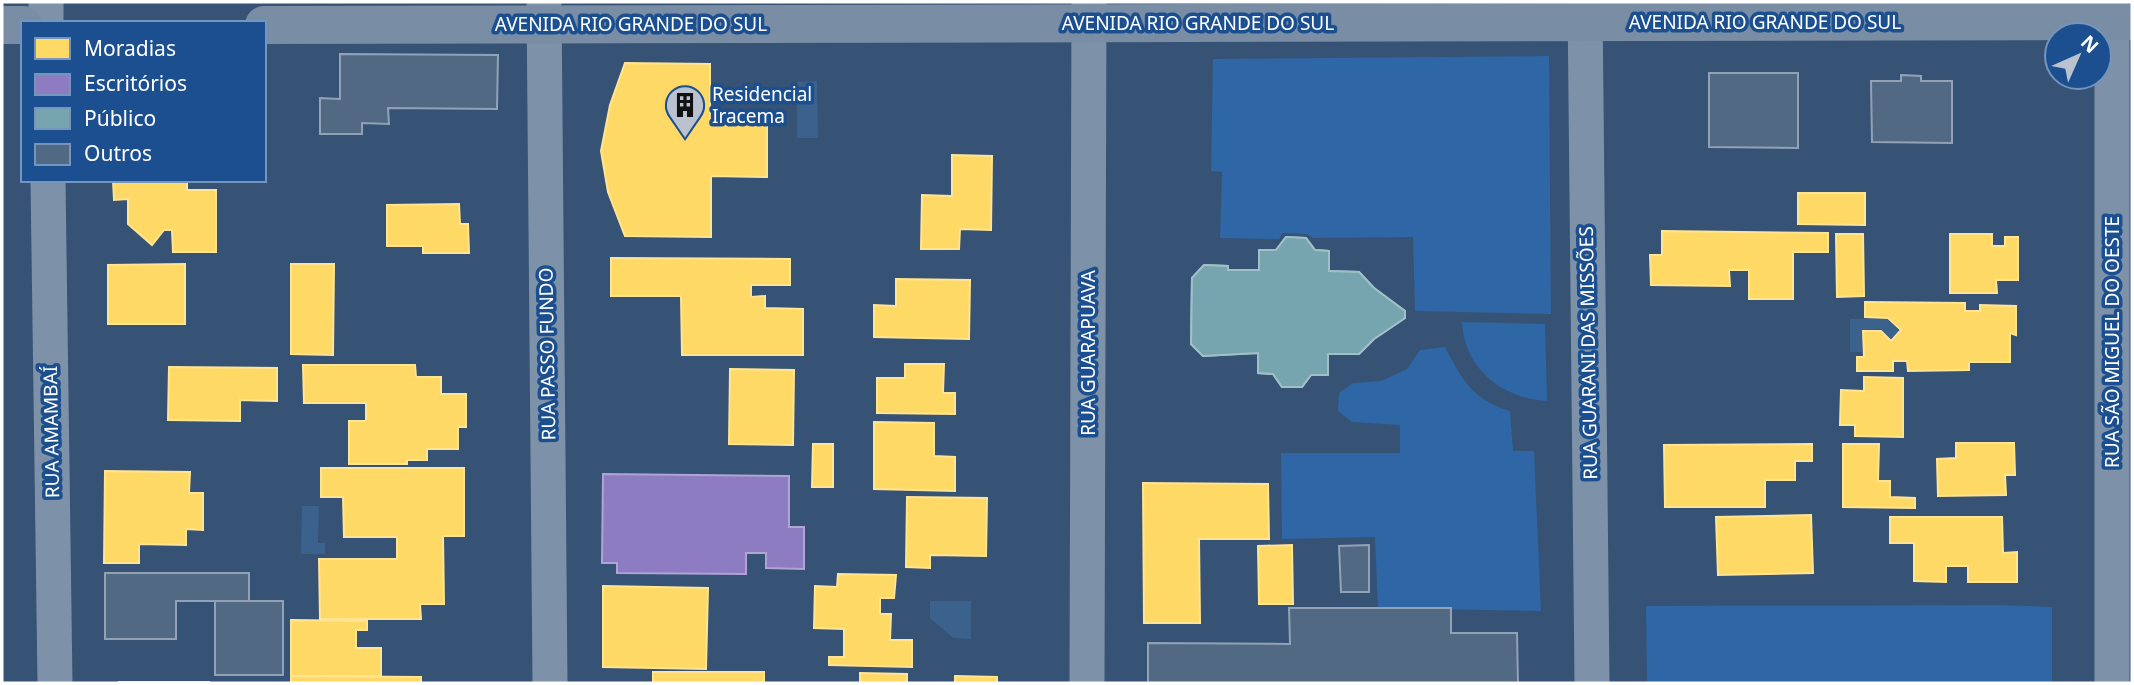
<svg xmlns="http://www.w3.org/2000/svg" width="2134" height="685" viewBox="0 0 2134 685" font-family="'Noto Sans',sans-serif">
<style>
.green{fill:#2f66a5}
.water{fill:#3b618d}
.homes{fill:#ffd966;stroke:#ffe494;stroke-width:2}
.offices{fill:#8e7cc3;stroke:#b0a3d5;stroke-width:2}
.public{fill:#76a5af;stroke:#9fc0c7;stroke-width:2}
.building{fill:#526984;stroke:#92a2b6;stroke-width:2}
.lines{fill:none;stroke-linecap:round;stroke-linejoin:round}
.street{stroke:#7d92a8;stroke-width:35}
.secondary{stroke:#798da4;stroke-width:38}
.labels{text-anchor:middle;stroke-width:7;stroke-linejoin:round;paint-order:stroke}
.street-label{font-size:19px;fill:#fff;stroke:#1b4f8f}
.poi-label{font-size:19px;fill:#fff;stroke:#1b4f8f;text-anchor:start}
</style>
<rect width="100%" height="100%" fill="#365274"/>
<g class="green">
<polygon points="1549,56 1551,314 1415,311 1413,237 1313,238 1307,234 1283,233 1279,239 1220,238 1222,172 1211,171 1213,59"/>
<path d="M1462,322L1545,324L1547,401C1503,399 1464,369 1462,322Z"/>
<path d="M1445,347C1463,381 1472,399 1510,411L1513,451H1534L1541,611L1378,608L1375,537L1282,539L1281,453H1400V425L1352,422L1338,411L1339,393L1353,383L1381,381L1407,369L1420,350Z"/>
<polygon points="1998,605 2052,607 2052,683 1647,683 1646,606"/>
</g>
<g class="water">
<polygon points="817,81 818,138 797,138 797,82"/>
<polygon points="1850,319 1887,319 1899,331 1890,339 1881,329 1862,330 1862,352 1850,352"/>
<polygon points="302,506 319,506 318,543 325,543 325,554 301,554"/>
<polygon points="930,601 971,601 971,639 953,638 930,618"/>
</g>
<g class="homes">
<polygon points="625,63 710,64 710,120 767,121 767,177 711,176 711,237 625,236 608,192 601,151 610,105"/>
<polygon points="952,155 992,156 991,230 960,229 959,249 921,249 922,195 952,196"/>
<polygon points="113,180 187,180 187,190 216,190 216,252 173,252 172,230 164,230 152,245 128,224 128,199 114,200"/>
<polygon points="1798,193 1865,193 1865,225 1798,224"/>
<polygon points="459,204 460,224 468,224 469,253 423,253 423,246 387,246 387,205"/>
<polygon points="1662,231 1828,233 1828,252 1793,252 1793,299 1749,299 1749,270 1729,270 1730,286 1651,285 1650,255 1662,255"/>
<polygon points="1836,234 1863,234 1864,296 1837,297"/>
<polygon points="1950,234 1992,234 1992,246 2005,246 2005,237 2018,237 2018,280 1996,280 1997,293 1950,293"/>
<polygon points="611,258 790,259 790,285 751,285 751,297 765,296 765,308 803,309 803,355 682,355 681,296 611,296"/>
<polygon points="185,264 185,324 108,324 108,265"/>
<polygon points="291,264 334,264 333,355 291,354"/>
<polygon points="896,279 970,280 969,339 874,337 874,305 896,306"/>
<polygon points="1865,302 1965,303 1965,311 1980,311 1980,305 2016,306 2016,335 2010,333 2010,362 1969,362 1969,370 1908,371 1907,361 1893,361 1893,371 1857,371 1857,357 1864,357 1863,331 1881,331 1891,341 1901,330 1888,318 1865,317"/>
<polygon points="905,364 944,364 943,393 955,393 955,414 877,413 877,378 905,378"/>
<polygon points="303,365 415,365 416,377 441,377 441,394 466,394 466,427 458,427 458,449 427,449 427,460 407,460 407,464 349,464 349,421 366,421 366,403 304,403"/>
<polygon points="169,367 277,368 277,401 240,400 240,421 168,420"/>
<polygon points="730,369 794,370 793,445 729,444"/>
<polygon points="1864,377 1903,378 1903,437 1855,436 1855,425 1840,425 1841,390 1864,391"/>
<polygon points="874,422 934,423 934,456 955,457 955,491 874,489"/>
<polygon points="1956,443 2014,443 2015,475 2005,475 2006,495 1938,496 1937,459 1956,458"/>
<polygon points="813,444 833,444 833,487 812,487"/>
<polygon points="1812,444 1812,461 1795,461 1795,480 1765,480 1765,507 1665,507 1664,445"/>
<polygon points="1843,444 1879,444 1878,481 1890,481 1890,497 1915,498 1915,508 1843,507"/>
<polygon points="321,468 464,468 464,536 443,536 444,604 420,604 421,619 320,619 319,559 397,559 397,537 344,537 343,497 321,497"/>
<polygon points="105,471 190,472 189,493 203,493 203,530 186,529 186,545 139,544 139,563 104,563"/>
<polygon points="1143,483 1268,484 1269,539 1199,539 1200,623 1144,623"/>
<polygon points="907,497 987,498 986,556 930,555 930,568 906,567"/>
<polygon points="1811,515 1813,573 1718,575 1716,517"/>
<polygon points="1890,517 2002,517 2003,553 2017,552 2017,582 1968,582 1968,566 1946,566 1946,582 1914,581 1914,543 1890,543"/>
<polygon points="1292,545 1293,604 1259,604 1258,546"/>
<polygon points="838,574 896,575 894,598 880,598 880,614 891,614 890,640 912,640 912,667 829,665 829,657 844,657 844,629 814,628 815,586 837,587"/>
<polygon points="603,586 708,588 706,669 603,667"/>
<polygon points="291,620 367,621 367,630 356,630 356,648 381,648 381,676 291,676"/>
<rect x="653" y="672" width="111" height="11"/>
<polygon points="860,673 907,674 907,683 860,683"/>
<polygon points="291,676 421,677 421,683 291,683"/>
<polygon points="955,676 997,677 997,683 955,683"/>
<rect x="119" y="682" width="90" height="1"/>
</g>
<polygon class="offices" points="603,474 789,476 789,527 804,527 804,569 766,568 766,553 746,553 746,574 617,573 617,563 602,563"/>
<g class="public">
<polygon points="1286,237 1306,238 1315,250 1329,251 1329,271 1359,272 1374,288 1405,311 1405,318 1374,339 1359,354 1328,354 1328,375 1311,375 1302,387 1282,387 1273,374 1258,373 1258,353 1203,356 1191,344 1192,278 1204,265 1228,266 1228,270 1259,270 1259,250 1276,250"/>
<polygon points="1286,237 1306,238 1315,250 1329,251 1329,271 1359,272 1374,288 1405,311 1405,318 1374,339 1359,354 1328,354 1328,375 1311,375 1302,387 1282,387 1273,374 1258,373 1258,353 1203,356 1191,344 1192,278 1204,265 1228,266 1228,270 1259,270 1259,250 1276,250"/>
</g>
<g class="building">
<polygon points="340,54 498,55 497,109 388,108 389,124 362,123 362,134 320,134 320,98 340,99"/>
<polygon points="1709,73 1798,73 1798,148 1709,147"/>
<polygon points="1901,75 1921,76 1921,81 1952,81 1952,143 1872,142 1871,81 1901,81"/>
<polygon points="1369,545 1369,592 1341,592 1339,546"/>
<polygon points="105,573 249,573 249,601 176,601 176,639 105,639"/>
<rect x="215" y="601" width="68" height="74"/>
<polygon points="1289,608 1451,608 1451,633 1517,633 1518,683 1148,683 1148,643 1290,644"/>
</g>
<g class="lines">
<g class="street">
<polyline points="46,2 46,23"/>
<polyline points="544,2 550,683"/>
<polyline points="1585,2 1592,683"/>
<polyline points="2112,2 2112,683"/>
<polyline points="48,180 55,683"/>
<polyline points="1087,683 1089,2"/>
</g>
<g class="secondary">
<polyline points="2,25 23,25"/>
<polyline points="264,25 2132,21"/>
</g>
</g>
<defs>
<g id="building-pin" transform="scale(2.0125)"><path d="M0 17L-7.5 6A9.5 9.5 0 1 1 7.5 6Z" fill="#b9c2ce" stroke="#1b4f8f"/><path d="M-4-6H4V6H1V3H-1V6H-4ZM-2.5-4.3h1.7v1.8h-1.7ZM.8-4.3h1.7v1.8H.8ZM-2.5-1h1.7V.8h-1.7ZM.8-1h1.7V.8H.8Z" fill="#111"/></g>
</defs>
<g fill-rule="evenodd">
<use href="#building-pin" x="685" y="105"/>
</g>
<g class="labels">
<g class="street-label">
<text x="1765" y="29">AVENIDA RIO GRANDE DO SUL</text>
<text x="1198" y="30">AVENIDA RIO GRANDE DO SUL</text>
<text x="631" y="31">AVENIDA RIO GRANDE DO SUL</text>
<text transform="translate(2112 342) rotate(-90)" y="7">RUA SÃO MIGUEL DO OESTE</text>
<text transform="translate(1088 353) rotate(-90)" y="7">RUA GUARAPUAVA</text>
<text transform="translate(1588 353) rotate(-91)" y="7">RUA GUARANI DAS MISSÕES</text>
<text transform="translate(547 354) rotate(-91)" y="7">RUA PASSO FUNDO</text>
<text transform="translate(51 432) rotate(-91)" y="7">RUA AMAMBAÍ</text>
</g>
<g class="poi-label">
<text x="712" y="101">Residencial<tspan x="712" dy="22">Iracema</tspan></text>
</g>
</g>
<rect width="2134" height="685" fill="none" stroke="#ffffff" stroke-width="7"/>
<rect x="21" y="21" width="245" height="161" fill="#1b4f8f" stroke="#7695bc" stroke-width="2"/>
<rect x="35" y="38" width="35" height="21" fill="#ffd966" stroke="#7695bc" stroke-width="2"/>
<text x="84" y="56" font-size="21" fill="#ffffff">Moradias</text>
<rect x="35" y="74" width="35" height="21" fill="#8e7cc3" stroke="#7695bc" stroke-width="2"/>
<text x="84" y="91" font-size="21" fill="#ffffff">Escritórios</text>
<rect x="35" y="108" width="35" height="21" fill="#76a5af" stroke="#7695bc" stroke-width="2"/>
<text x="84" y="126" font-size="21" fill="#ffffff">Público</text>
<rect x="35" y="144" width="35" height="21" fill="#526984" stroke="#7695bc" stroke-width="2"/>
<text x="84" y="161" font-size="21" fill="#ffffff">Outros</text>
<g transform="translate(2078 56) rotate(45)"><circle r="33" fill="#1b4f8f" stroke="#7695bc" stroke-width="2"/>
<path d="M0-5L12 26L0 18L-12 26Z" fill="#b9c2ce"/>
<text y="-10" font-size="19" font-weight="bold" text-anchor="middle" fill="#ffffff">N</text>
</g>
</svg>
